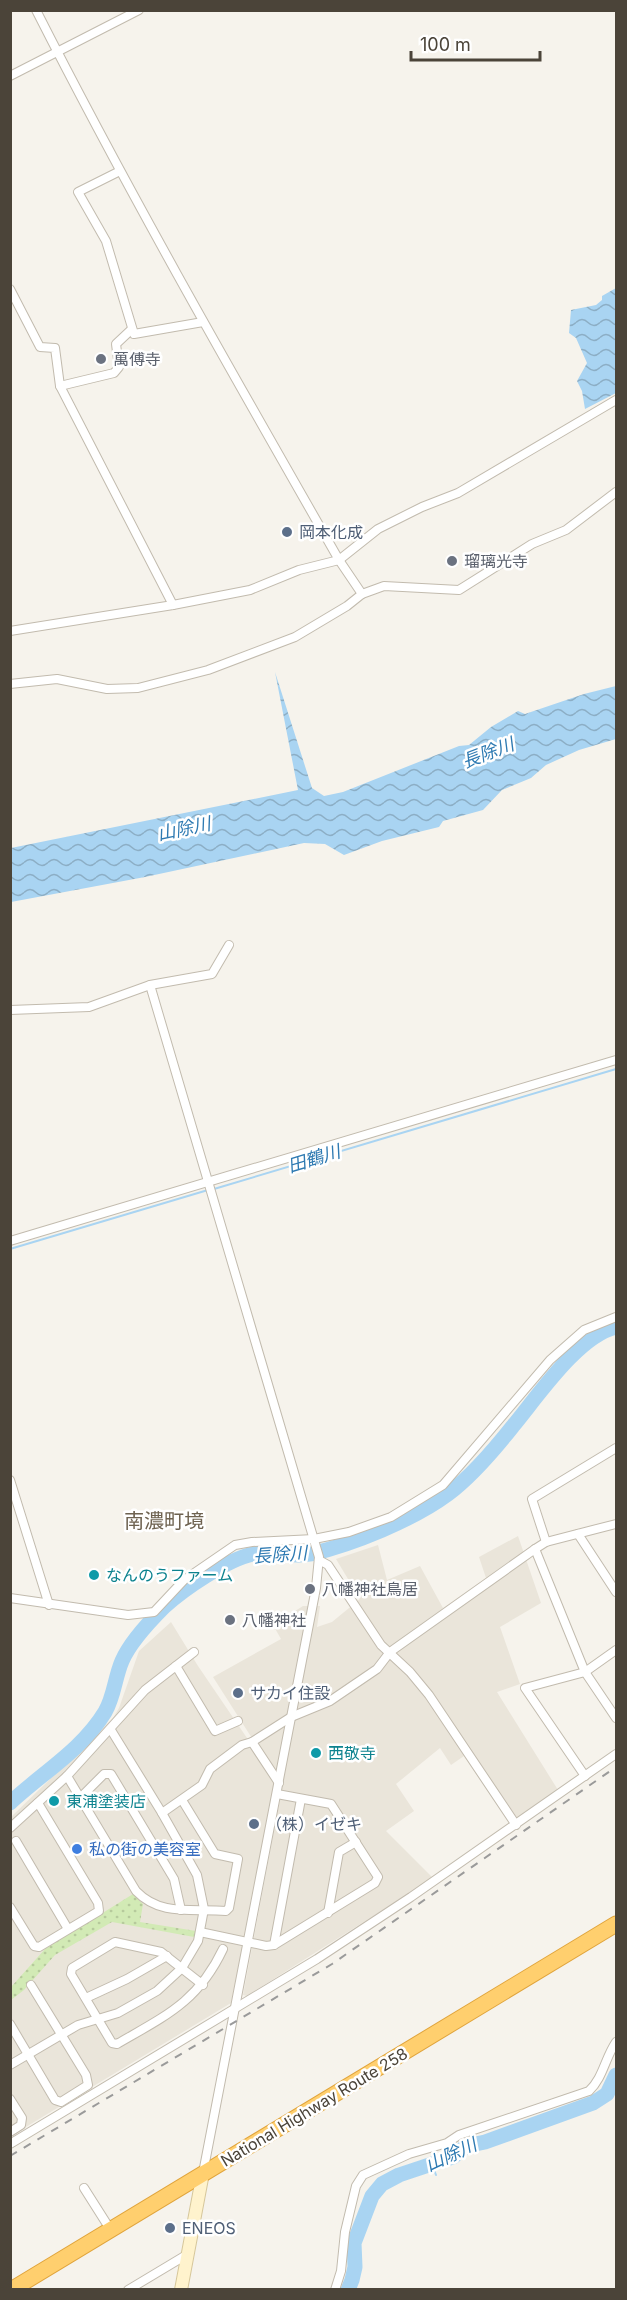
<svg xmlns="http://www.w3.org/2000/svg" width="627" height="2300" viewBox="0 0 627 2300" font-family="Inter,'Noto Sans JP',sans-serif">
<style>
.residential{fill:#eae5da}
.park{fill:url(#park-dots)}
.water{fill:url(#water-waves)}
.lines{fill:none;stroke-linecap:round;stroke-linejoin:round}
.stream{stroke:#a9d4f2;stroke-width:2}
.river{stroke:#a9d4f2;stroke-width:15}
.street-casing{stroke:#c2bbae;stroke-width:10}
.secondary-casing{stroke:#d6c79b;stroke-width:14}
.highway-casing{stroke:#e0a43c;stroke-width:17}
.street{stroke:#fff;stroke-width:8}
.secondary{stroke:#fff3cd;stroke-width:12}
.highway{stroke:#ffcf6e;stroke-width:15}
.rail{stroke:#9a9a9a;stroke-width:2;stroke-dasharray:8 8;stroke-linecap:butt}
.worship-dot{fill:#6b7280;stroke:#fff;stroke-width:2}
.service-dot{fill:#5c6f8a;stroke:#fff;stroke-width:2}
.culture-dot{fill:#0f9aa8;stroke:#fff;stroke-width:2}
.shop-dot{fill:#3f7fe0;stroke:#fff;stroke-width:2}
.labels{text-anchor:middle;stroke-width:5;stroke-linejoin:round;paint-order:stroke}
.worship-label{font-size:16px;fill:#5b616d;stroke:#fff;text-anchor:start}
.service-label{font-size:16px;fill:#4e5e75;stroke:#fff;text-anchor:start}
.culture-label{font-size:16px;fill:#0d838f;stroke:#fff;text-anchor:start}
.shop-label{font-size:16px;fill:#366cbe;stroke:#fff;text-anchor:start}
.street-label{font-size:16px;fill:#4b4439;stroke:#fff}
.water-label{font-size:18px;font-style:italic;fill:#2e7ab2;stroke:#fff}
.quarter-label{font-size:20px;fill:#6e6250;stroke:#fff}
</style>
<defs>
<pattern id="park-dots" width="8" height="8" patternUnits="userSpaceOnUse" patternTransform="scale(1.5)"><rect width="8" height="8" fill="#d2eab5"/><path d="M2 2h.1M6 6h.1" fill="none" stroke="#b6ca9c" stroke-width="1.8" stroke-linecap="round"/></pattern>
<pattern id="water-waves" width="16" height="10" patternUnits="userSpaceOnUse" patternTransform="scale(1.5)"><rect width="16" height="10" fill="#a9d4f2"/><path d="M0 5q4-4 8 0t8 0" fill="none" stroke="#8caec5"/></pattern>
</defs>
<rect width="100%" height="100%" fill="#f6f3ec"/>
<g class="residential">
<polygon points="518,1536 541,1603 500,1627 520,1684 497,1692 558,1790 510,1824 464,1756 451,1765 440,1748 396,1784 414,1811 386,1831 433,1878 247,1996 243,1995 284,1778 271,1768 213,1677 281,1639 273,1625 303,1606 320,1606 317,1627 332,1622 360,1599 336,1559 378,1545 387,1580 420,1566 443,1608 486,1578 479,1557"/>
<polygon points="171,1622 198,1666 277,1782 231,2003 11,2136 11,1817 113,1718 119,1708 139,1651"/>
</g>
<polygon class="park" points="133,1894 143,1904 140,1922 196,1931 194,1937 112,1922 55,1955 24,1990 11,2000 11,1987 45,1949"/>
<g class="water">
<polygon points="616,288 616,393 585,409 582,391 577,381 587,363 576,338 569,333 571,310 596,305 602,300 602,296"/>
<polygon points="275,672 312,788 324,796 343,792 459,746 469,745 491,727 518,711 525,714 584,694 616,686 616,739 579,750 546,765 531,778 502,790 483,810 443,821 439,827 382,841 344,855 325,844 304,843 145,877 11,902 11,848 298,790"/>
</g>
<g class="lines">
<g class="stream">
<polyline points="214,1189 616,1069"/>
<polyline points="10,1249 208,1190"/>
<polyline points="432,2164 436,2175"/>
</g>
<g class="river">
<path d="M10,1803C42,1773 82,1750 105,1712C114,1697 115,1677 122,1661C130,1642 149,1622 164,1607C184,1589 226,1560 253,1554C271,1550 292,1558 311,1554C353,1544 413,1520 448,1494C472,1476 494,1450 513,1426C538,1396 578,1336 616,1327"/>
<polyline points="348,2290 352,2280 355,2267 354,2243 372,2196 382,2184 399,2175 453,2157 466,2146 485,2142 593,2103 607,2094 616,2075"/>
</g>
<g class="street-casing">
<g id="street">
<path d="M36,10C131,197 235,378 339,560L362,594"/>
<polyline points="10,76 139,10"/>
<polyline points="120,171 78,192 106,241 134,334 203,322"/>
<polyline points="10,289 40,347 55,348 60,386 173,605"/>
<polyline points="60,386 114,373 119,367 116,344 132,329"/>
<polyline points="10,631 173,605 250,590 299,570 339,560 378,529 422,507 458,493 616,400"/>
<polyline points="10,684 57,679 107,689 138,688 208,670 295,637 347,606 362,594 384,586 459,590 532,544 566,530 616,492"/>
<polyline points="150,985 319,1557 316,1588 203,2173"/>
<polyline points="10,1010 89,1007 150,985 212,974 229,945"/>
<polyline points="10,1241 616,1060"/>
<polyline points="10,1480 49,1605"/>
<polyline points="578,1534 616,1592"/>
<polyline points="546,1542 532,1499 616,1448"/>
<polyline points="535,1549 585,1672 616,1718"/>
<polyline points="319,1560 328,1565 381,1645 410,1672 429,1695 516,1825"/>
<polyline points="10,1598 128,1615 154,1612 184,1580 235,1545 252,1542 314,1539 349,1532 391,1517 443,1485 550,1360 584,1330 616,1317"/>
<polyline points="176,1666 215,1731 238,1721"/>
<polyline points="252,1742 279,1783"/>
<path d="M67,1776L136,1891C161,1917 193,1908 226,1911L229,1908L238,1859L215,1854L182,1800"/>
<polyline points="585,1776 525,1688 585,1672 616,1650"/>
<polyline points="80,1798 104,1774 111,1774 174,1879 181,1910"/>
<polyline points="162,1813 202,1785 210,1769 242,1745 252,1742 291,1717 330,1701 377,1669 390,1652 535,1549 546,1542 616,1524"/>
<polyline points="10,1828 67,1776 145,1690 194,1652"/>
<polyline points="16,1841 68,1929"/>
<polyline points="10,1907 34,1946 39,1947 99,1911 98,1903 38,1803"/>
<polyline points="328,1913 339,1852 356,1842"/>
<polyline points="200,1932 266,1946 274,1945 375,1883 378,1877 331,1804 277,1794"/>
<polyline points="274,1945 301,1799"/>
<path d="M203,1985L161,1952L115,1942L72,1968L71,1974L112,2043L117,2044C165,2016 198,2002 223,1949"/>
<polyline points="86,1998 127,1979 167,1956"/>
<polyline points="10,2024 55,2100 61,2102 88,2085 86,2075 31,1985"/>
<polyline points="10,2065 78,2025 118,2013 157,1991 182,1968 198,1941 204,1909 197,1875 162,1813 111,1730"/>
<polyline points="10,2099 22,2118 21,2125 10,2132"/>
<polyline points="10,2144 317,1959 411,1897 616,1754"/>
<polyline points="84,2188 110,2229"/>
<polyline points="128,2290 188,2254"/>
<path d="M335,2290L341,2271L345,2232L356,2186L363,2175L409,2154L447,2143L459,2135L589,2091C603,2078 605,2058 616,2042"/>
</g>
</g>
<g class="secondary-casing">
<polyline id="secondary" points="181,2290 203,2173"/>
</g>
<g class="highway-casing">
<polyline id="highway" points="11,2290 616,1924"/>
</g>
<use href="#street" class="street"/>
<use href="#secondary" class="secondary"/>
<use href="#highway" class="highway"/>
<polyline class="rail" points="10,2156 332,1964 616,1767"/>
</g>
<g class="worship-dot">
<circle cx="101" cy="359" r="6"/>
<circle cx="452" cy="561" r="6"/>
<circle cx="310" cy="1589" r="6"/>
<circle cx="230" cy="1620" r="6"/>
</g>
<g class="service-dot">
<circle cx="287" cy="532" r="6"/>
<circle cx="238" cy="1693" r="6"/>
<circle cx="254" cy="1824" r="6"/>
<circle cx="170" cy="2228" r="6"/>
</g>
<g class="culture-dot">
<circle cx="94" cy="1575" r="6"/>
<circle cx="316" cy="1753" r="6"/>
<circle cx="54" cy="1801" r="6"/>
</g>
<circle class="shop-dot" cx="77" cy="1849" r="6"/>
<g class="labels">
<g class="worship-label">
<text x="113" y="365">萬傅寺</text>
<text x="464" y="567">瑠璃光寺</text>
<text x="322" y="1595">八幡神社鳥居</text>
<text x="242" y="1626">八幡神社</text>
</g>
<g class="service-label">
<text x="299" y="538">岡本化成</text>
<text x="250" y="1699">サカイ住設</text>
<text x="266" y="1830">（株）イゼキ</text>
<text x="182" y="2234">ENEOS</text>
</g>
<g class="culture-label">
<text x="106" y="1581">なんのうファーム</text>
<text x="328" y="1759">西敬寺</text>
<text x="66" y="1807">東浦塗装店</text>
</g>
<g class="shop-label">
<text x="89" y="1855">私の街の美容室</text>
</g>
<g class="street-label">
<text transform="translate(314 2107) rotate(-31)" y="6">National Highway Route 258</text>
</g>
<g class="water-label">
<text transform="translate(488 753) rotate(-21)" y="6">長除川</text>
<text transform="translate(184 829) rotate(-12)" y="6">山除川</text>
<text transform="translate(314 1159) rotate(-17)" y="6">田鶴川</text>
<text transform="translate(280 1555) rotate(-4)" y="6">長除川</text>
<text transform="translate(451 2155) rotate(-25)" y="6">山除川</text>
</g>
<g class="quarter-label">
<text x="164" y="1528">南濃町境</text>
</g>
</g>
<rect width="627" height="2300" fill="none" stroke="#4b4439" stroke-width="24"/>
<path d="M411 51v9h129v-9" fill="none" stroke="#4b4439" stroke-width="3"/>
<text x="420" y="51" font-size="18" fill="#4b4439" stroke="#ffffff" stroke-width="4.5" paint-order="stroke">100 m</text>
</svg>
